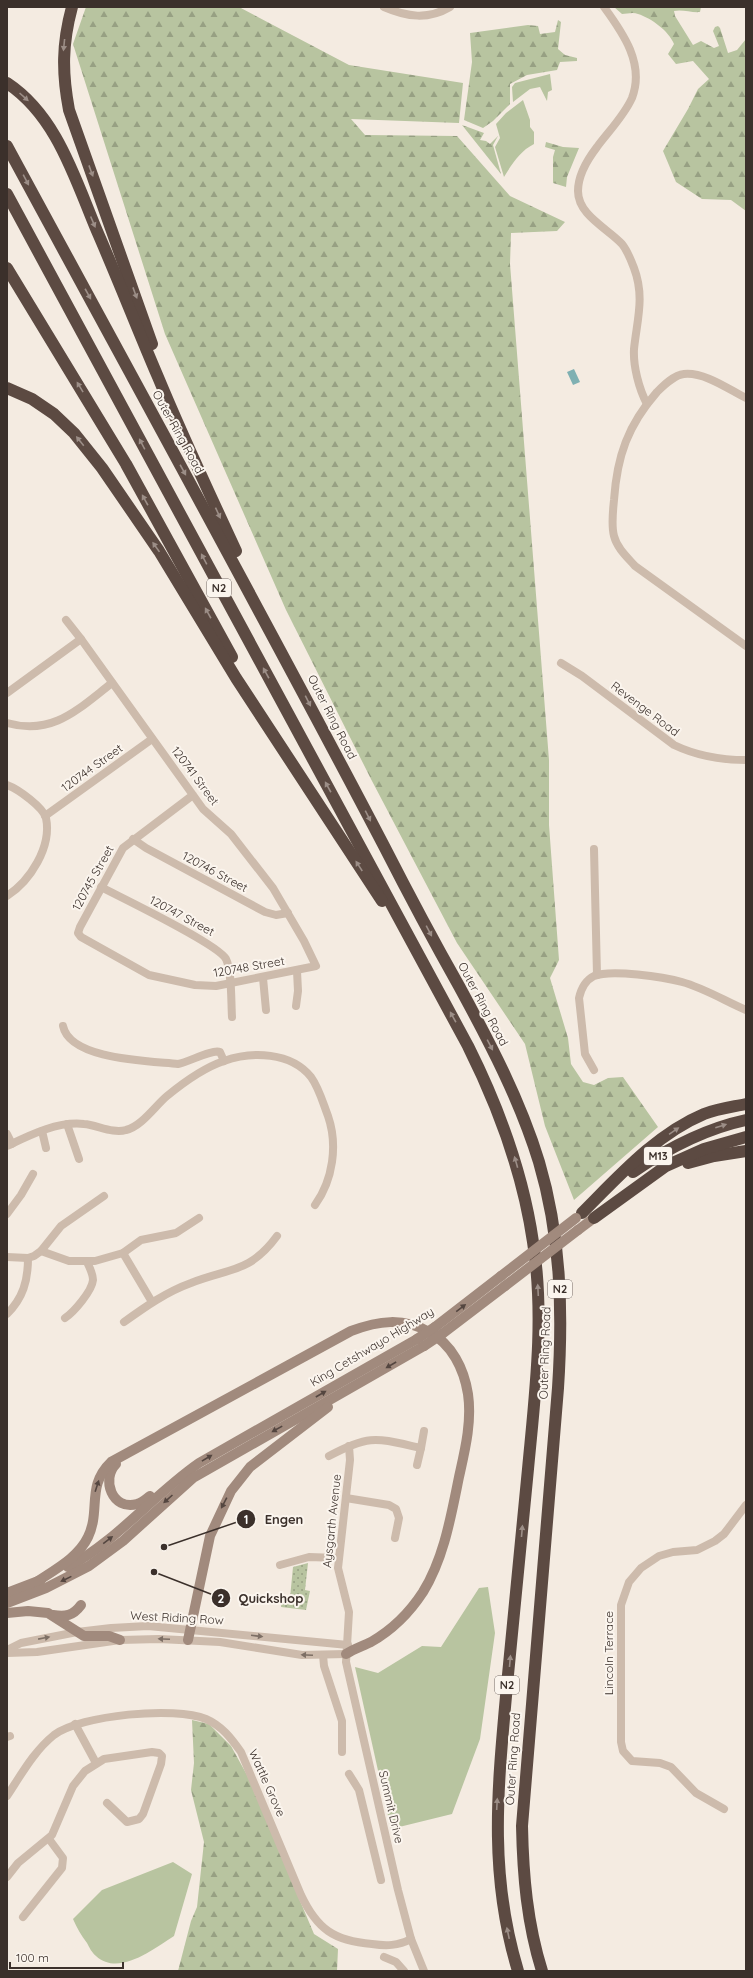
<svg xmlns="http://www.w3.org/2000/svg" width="753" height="1978" viewBox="0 0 753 1978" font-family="Quicksand,sans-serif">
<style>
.grass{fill:#b8c4a0}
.forest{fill:url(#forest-firs)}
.park{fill:url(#park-dots)}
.water{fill:#7fb0b2}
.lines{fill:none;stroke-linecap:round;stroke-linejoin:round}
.minor{stroke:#cdbbac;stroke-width:8}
.secondary{stroke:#a18a7d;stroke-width:10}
.motorway{stroke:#5c4a42;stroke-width:12}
.secondary-bridge{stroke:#a18a7d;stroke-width:10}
.oneway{fill:#9c8e87}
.oneway2{fill:#544640}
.oneway3{fill:#7d6f65}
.labels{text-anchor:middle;stroke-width:4;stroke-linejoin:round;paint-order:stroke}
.shield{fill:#fbf5ee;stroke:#756b66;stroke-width:1}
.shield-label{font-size:11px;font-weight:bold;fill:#3b302b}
.street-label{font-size:12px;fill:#3b302b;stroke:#fbf5ee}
.leader{fill:none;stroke:#3b302b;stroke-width:1.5}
.callout-dot{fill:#3b302b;stroke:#fbf5ee;stroke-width:1.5}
.mark-label{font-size:12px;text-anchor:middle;font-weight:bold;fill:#fff}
.callout-label{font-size:13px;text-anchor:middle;font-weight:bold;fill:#3b302b;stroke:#fbf5ee;stroke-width:4;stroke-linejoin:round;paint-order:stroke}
</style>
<defs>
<pattern id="forest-firs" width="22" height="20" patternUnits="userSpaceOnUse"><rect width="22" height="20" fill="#b8c4a0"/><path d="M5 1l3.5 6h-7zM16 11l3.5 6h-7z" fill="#97a083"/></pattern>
<pattern id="park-dots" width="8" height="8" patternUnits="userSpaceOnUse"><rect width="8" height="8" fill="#b8c4a0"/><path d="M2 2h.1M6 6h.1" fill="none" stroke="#97a083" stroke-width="1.8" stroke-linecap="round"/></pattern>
</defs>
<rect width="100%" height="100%" fill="#f4ebe1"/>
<g class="grass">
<polygon points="550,74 552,90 548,92 547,101 540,87 530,89 513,102 512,87 515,83"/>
<path d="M523,100L530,120V127L534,132V144C520,151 512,164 504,177L495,147L500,138L496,124L506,113Z"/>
<polygon points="488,1587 495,1633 480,1739 452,1814 391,1829 355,1667 378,1673 422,1646 441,1647 479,1588"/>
<path d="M173,1862L192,1874L174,1936C153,1949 119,1977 96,1956C92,1953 89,1947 87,1943C81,1935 77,1928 73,1919L102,1890Z"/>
</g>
<g class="forest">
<polygon points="86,7 239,7 349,65 463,83 459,123 351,119 365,135 457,136 510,196 565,222 557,231 511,233 510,264 549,760 549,825 559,960 550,978 568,1038 571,1064 583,1082 594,1085 608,1078 623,1077 658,1127 574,1200 545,1126 525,1044 457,943 372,781 286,610 165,334 73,44"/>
<path d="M614,7H701L700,12C692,13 682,9 674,11L675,16L693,45L701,41L714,48L719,46L713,31L715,27L718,26L720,28L728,53L737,50L746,39V211L731,200L702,199L676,182L663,151L688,109L698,89L709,79L693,61L676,64L668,54L674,44C669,31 651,18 638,14C633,12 627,14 622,14Z"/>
<polygon points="558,20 561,22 558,49 565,55 577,58 577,61 560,62 557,70 527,75 510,84 510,104 493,121 483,128 464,120 472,62 470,33 528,25 538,26 540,34 555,32"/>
<polygon points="462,125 484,133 480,140 486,141 490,144 498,136 493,145 501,174"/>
<polygon points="546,142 563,147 579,148 567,177 566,187 553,183 553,157 555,150 545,147"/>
<polygon points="192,1720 209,1724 231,1746 247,1775 314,1934 338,1949 337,1971 178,1971 191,1921 197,1907 204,1842 191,1790 194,1763"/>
</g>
<polygon class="park" points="308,1563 305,1590 310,1591 306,1610 281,1607 282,1597 290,1598 293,1567"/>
<polygon class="water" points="574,369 580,382 573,385 567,372"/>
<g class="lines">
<g class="minor">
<path d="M384,7C407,17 428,20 450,7"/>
<path d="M604,7C623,33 645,64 632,98C624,116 608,132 597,147C587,160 578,175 578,191C578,215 607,228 622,244C627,250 631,260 634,268C645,297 637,320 634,349C633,366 639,389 647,404"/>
<path d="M746,398C728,389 705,372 684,374C674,375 664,385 657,392C628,425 617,456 614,500C613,511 611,525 614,536C617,548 627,557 635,566L746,646"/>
<polyline points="66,620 81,639 203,809 231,834 273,888 304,941 316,966 216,986 195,985 149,975 81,937 78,933 80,927 123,848 193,795"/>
<path d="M561,663L582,676L674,745C697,756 721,760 746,760"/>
<polyline points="7,693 81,639"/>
<path d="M7,723C53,736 78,709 112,683"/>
<path d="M7,785C18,789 43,807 46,818C52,847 30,881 7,896"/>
<polyline points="45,816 152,739"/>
<polyline points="133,839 146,848 265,912 276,915 288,913"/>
<polyline points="594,849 597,975"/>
<path d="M101,887C122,898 218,944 226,959C232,971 231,1002 232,1017"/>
<polyline points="263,978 266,1010"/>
<polyline points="296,1006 298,991 297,971"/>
<path d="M63,1026C70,1060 150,1061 178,1064C189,1062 212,1049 220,1052L224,1061"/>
<path d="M594,1070L585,1054L579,998C581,989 586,980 594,976C611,969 664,977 682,982C704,988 725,1001 746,1010"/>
<polyline points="67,1124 79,1159"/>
<polyline points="42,1131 46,1148"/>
<polyline points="7,1134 12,1144"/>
<path d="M7,1146C30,1135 58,1121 84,1124C97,1125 113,1134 126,1130C142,1126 155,1106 167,1096C184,1082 203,1068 224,1061C252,1051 291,1052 311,1077C319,1088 323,1103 328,1116C338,1145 333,1180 315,1205"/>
<polyline points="7,1214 21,1195 33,1174"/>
<polyline points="41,1251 69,1261 95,1261 123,1253 141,1240 176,1233 199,1218"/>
<polyline points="123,1253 152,1302"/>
<polyline points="7,1257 28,1258 34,1256 41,1251 61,1226 104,1196"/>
<path d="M7,1314C23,1298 28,1281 28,1258"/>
<path d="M65,1318C74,1312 92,1291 93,1280C93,1274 90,1268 87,1262"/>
<path d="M124,1322C145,1307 166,1292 191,1283C229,1268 250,1273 277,1236"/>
<polyline points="349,1446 350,1460 338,1568 349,1612 346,1662 398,1890 411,1939 424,1971"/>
<path d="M329,1456C370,1434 376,1438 421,1448L424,1431"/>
<polyline points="417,1465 421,1448"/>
<polyline points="346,1498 389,1505 396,1509 399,1518 395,1538"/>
<polyline points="280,1565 309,1557 338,1558"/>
<polyline points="7,1650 21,1643 77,1632 111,1628 148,1626 348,1645"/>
<polyline points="7,1653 37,1652 120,1640 159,1639 220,1642 302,1655 346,1654"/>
<polyline points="323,1655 324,1666 342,1721 342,1752"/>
<polyline points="75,1724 96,1763"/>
<polyline points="7,1737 10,1736"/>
<polyline points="349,1774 359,1790 381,1880"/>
<path d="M7,1796C21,1775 34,1751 54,1735C81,1715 175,1706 206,1719C222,1726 231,1738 241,1752L301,1895C317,1929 334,1941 372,1944C386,1946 398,1946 411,1939"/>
<polyline points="724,1809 696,1793 671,1767 660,1763 632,1761 623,1751 621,1742 621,1605 629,1582 641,1568 659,1556 673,1552 697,1550 715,1541 724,1534 746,1505"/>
<polyline points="7,1877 18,1863 52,1835 73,1786 85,1771 104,1759 152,1752 159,1753 162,1756 161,1764 143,1814 139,1819 127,1822 107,1803"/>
<polyline points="23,1917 62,1868 63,1858 49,1839"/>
<polyline points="384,1957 396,1962 404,1971"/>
</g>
<g class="secondary">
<polyline points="578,1230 594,1218"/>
<polyline points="435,1327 501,1276"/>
<polyline points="442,1334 505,1286"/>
<path d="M116,1464C101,1479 112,1511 137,1504C142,1503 146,1499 150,1496"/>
<path d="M68,1567C118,1540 153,1495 199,1463L417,1339"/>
<path d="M35,1583C54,1570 78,1558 88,1537C101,1510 86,1486 111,1462L351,1331C378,1321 403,1317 429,1332C452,1344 464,1369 468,1394C472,1422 465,1450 459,1477C451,1516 444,1558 423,1592C410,1612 392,1630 371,1642C363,1646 354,1649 346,1654"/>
<polyline points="7,1593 41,1580"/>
<polyline points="7,1603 46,1588 89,1566 123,1541 193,1478 424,1346"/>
<polyline points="7,1613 28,1611 48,1613 84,1636 109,1636 120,1640"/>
<path d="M53,1615C65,1617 73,1616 81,1605"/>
<polyline points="188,1640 210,1536 231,1491 250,1467 328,1407"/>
</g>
<g class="motorway">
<path d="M72,7C62,44 62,73 69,110L152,344"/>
<path d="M7,83C57,116 75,179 97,231C118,279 137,328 158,377C182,435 209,493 236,551"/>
<path d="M7,146C133,379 261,611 384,846C408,893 433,940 459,986C490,1043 520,1100 539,1162C561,1236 563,1312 558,1388L522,1826C523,1875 527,1923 542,1971"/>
<path d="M7,194L468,1046C499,1108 523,1173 533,1242C545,1317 535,1394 528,1469C521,1541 514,1613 507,1685C498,1786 488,1872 518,1971"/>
<polyline points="7,268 126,464 232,657"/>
<polyline points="7,388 32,399 54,414 74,433 102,468 159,551 236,678 382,901"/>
<polyline points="688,1163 714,1156 746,1151"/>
<path d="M633,1172C668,1148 704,1129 746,1120"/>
<path d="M582,1213C618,1177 656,1134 704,1114C717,1109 732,1107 746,1104"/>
<polyline points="594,1218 666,1166 704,1149 746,1137"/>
</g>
<g class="secondary-bridge">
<polyline points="501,1276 576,1218"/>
<polyline points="505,1286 578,1230"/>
<polyline points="417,1339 435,1327"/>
<polyline points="424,1346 442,1334"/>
</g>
</g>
<defs><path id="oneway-solid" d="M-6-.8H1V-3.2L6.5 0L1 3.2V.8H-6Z"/></defs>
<g class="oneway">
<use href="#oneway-solid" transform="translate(64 45) rotate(96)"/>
<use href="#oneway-solid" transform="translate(24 97) rotate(42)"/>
<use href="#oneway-solid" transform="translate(91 171) rotate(70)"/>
<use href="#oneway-solid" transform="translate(26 180) rotate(62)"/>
<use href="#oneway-solid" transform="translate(93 222) rotate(67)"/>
<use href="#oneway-solid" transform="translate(135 293) rotate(70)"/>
<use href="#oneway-solid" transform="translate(88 294) rotate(61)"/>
<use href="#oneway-solid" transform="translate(80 387) rotate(-121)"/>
<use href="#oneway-solid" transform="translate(80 441) rotate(-129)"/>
<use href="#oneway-solid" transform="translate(142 444) rotate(-118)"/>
<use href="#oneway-solid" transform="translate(183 470) rotate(61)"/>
<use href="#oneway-solid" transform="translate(145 500) rotate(-119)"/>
<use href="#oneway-solid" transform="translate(218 513) rotate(65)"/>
<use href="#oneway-solid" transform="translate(156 547) rotate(-125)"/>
<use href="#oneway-solid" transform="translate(204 559) rotate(-118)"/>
<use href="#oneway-solid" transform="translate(208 613) rotate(-119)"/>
<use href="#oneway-solid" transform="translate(266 673) rotate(-119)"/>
<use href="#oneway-solid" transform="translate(308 701) rotate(63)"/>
<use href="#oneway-solid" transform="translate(328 787) rotate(-119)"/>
<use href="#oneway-solid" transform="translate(368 816) rotate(63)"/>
<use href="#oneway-solid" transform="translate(359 866) rotate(-123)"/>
<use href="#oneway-solid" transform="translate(429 931) rotate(62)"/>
<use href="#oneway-solid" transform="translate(453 1017) rotate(-119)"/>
<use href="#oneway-solid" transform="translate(490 1045) rotate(62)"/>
<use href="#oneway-solid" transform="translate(721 1126) rotate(-18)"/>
<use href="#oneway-solid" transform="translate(674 1131) rotate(-34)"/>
<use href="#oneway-solid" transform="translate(516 1162) rotate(-106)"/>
<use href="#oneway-solid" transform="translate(538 1290) rotate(-93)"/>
<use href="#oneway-solid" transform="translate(522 1531) rotate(-85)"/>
<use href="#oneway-solid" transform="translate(510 1661) rotate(-85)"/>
<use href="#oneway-solid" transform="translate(497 1804) rotate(-87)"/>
<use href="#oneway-solid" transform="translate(508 1933) rotate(-102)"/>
</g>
<g class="oneway2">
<use href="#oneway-solid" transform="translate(461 1308) rotate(-37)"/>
<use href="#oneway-solid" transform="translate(391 1365) rotate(150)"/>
<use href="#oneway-solid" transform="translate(321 1394) rotate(-30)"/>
<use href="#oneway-solid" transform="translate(277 1429) rotate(151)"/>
<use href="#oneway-solid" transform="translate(207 1458) rotate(-31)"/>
<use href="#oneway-solid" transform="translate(97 1486) rotate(-72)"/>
<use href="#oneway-solid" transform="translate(168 1499) rotate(138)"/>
<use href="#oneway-solid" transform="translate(224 1503) rotate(118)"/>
<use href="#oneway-solid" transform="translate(108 1540) rotate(-37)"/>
<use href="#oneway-solid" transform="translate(66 1579) rotate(154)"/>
</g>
<g class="oneway3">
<use href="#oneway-solid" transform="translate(257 1636) rotate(7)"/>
<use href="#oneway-solid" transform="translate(44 1638) rotate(-11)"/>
<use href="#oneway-solid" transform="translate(164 1639) rotate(-178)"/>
<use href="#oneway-solid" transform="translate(307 1655) rotate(-178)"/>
</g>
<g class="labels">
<g class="shield">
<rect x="207" y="579" width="24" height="18" rx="3"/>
<rect x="644" y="1147" width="28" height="18" rx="3"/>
<rect x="548" y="1280" width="24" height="18" rx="3"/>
<rect x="495" y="1676" width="24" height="18" rx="3"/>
</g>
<g class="shield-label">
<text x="219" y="592">N2</text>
<text x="658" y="1160">M13</text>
<text x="560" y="1293">N2</text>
<text x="507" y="1689">N2</text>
</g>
<g class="street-label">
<text transform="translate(178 432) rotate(61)" y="4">Outer Ring Road</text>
<text transform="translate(645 709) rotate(37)" y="4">Revenge Road</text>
<text transform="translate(332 717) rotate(63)" y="4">Outer Ring Road</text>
<text transform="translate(92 768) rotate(-36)" y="4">120744 Street</text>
<text transform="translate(195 776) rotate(53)" y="4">120741 Street</text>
<text transform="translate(215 872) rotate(28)" y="4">120746 Street</text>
<text transform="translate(93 878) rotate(-61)" y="4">120745 Street</text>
<text transform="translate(182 916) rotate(28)" y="4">120747 Street</text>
<text transform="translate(249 967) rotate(-10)" y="4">120748 Street</text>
<text transform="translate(483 1004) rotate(62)" y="4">Outer Ring Road</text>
<text transform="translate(372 1347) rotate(-31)" y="4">King Cetshwayo Highway</text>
<text transform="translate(545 1353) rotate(-88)" y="4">Outer Ring Road</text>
<text transform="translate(332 1521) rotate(-84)" y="4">Aysgarth Avenue</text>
<text transform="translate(177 1618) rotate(3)" y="4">West Riding Row</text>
<text transform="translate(609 1653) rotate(-90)" y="4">Lincoln Terrace</text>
<text transform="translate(513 1759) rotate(-86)" y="4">Outer Ring Road</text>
<text transform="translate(267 1783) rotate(66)" y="4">Wattle Grove</text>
<text transform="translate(391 1807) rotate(77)" y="4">Summit Drive</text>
</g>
</g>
<path class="leader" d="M164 1547L246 1519M154 1572L221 1598"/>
<g class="callout-dot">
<circle cx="164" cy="1547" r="4"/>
<circle cx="154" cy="1572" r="4"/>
<circle cx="246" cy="1519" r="10"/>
<circle cx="221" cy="1598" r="10"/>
</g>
<g class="mark-label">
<text x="246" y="1524">1</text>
<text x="221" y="1603">2</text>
</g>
<g class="callout-label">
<text x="284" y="1524">Engen</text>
<text x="271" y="1603">Quickshop</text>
</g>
<rect width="753" height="1978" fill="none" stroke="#3b302b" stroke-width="16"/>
<path d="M10 1962v6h113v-6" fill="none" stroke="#3b302b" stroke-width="2"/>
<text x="16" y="1962" font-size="12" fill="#3b302b" stroke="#fbf5ee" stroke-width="3" paint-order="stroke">100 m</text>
</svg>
